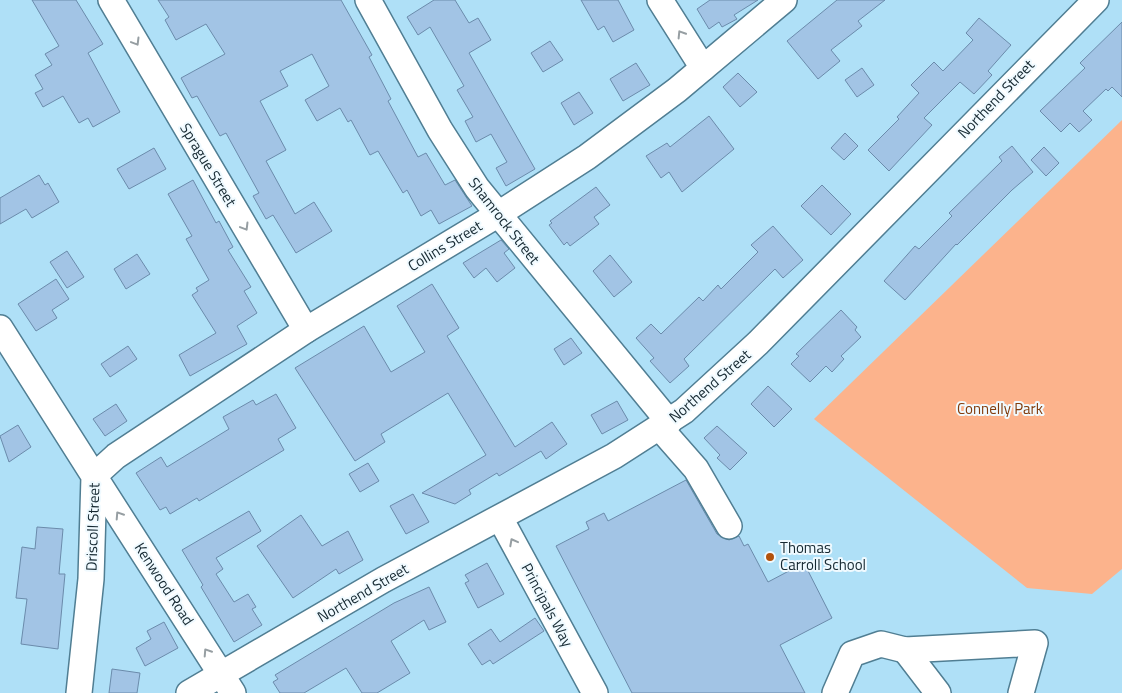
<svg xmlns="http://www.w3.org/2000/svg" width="1122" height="693" viewBox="0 0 1122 693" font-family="'Titillium Web',sans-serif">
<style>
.green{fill:#fcb38c}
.building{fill:#a2c4e5;stroke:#6b8bab}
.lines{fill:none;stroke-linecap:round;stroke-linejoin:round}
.minor-casing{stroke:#507e93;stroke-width:28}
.minor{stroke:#fff;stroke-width:25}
.oneway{stroke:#969ea2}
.poi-dot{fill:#b2520c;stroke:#f0faff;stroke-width:2}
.labels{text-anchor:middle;stroke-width:4;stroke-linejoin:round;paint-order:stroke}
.street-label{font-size:15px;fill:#152831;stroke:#f0faff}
.park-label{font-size:15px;fill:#813b0c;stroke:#f0faff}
.poi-label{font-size:15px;fill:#152831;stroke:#f0faff;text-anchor:start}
</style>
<rect width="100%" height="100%" fill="#afe0f7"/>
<polygon class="green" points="1122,120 1122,569 1092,594 1027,588 814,419"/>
<g class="building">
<polygon points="32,0 76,0 103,44 88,53 120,112 93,127 88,118 79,123 63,96 43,107 35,93 43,89 35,75 52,65 45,54 59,46"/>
<polygon points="158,0 341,0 372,55 369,57 391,99 388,101 418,157 426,153 445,185 455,180 472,206 439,224 431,210 421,216 407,190 403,193 378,151 370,155 351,120 348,122 340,108 317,121 305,100 329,86 312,54 280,71 288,86 260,101 286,150 266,161 295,214 314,202 332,231 296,253 273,215 266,219 253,196 259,193 226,133 220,136 197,96 192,98 181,78 225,54 206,24 176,40 165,20 169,17"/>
<polygon points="434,0 455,0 469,23 478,18 491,40 469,53 535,169 506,186 496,168 507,162 491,134 476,142 465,121 473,117 457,90 464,86 430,27 418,35 407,17"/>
<polygon points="581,0 618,0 634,30 613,42 604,26 598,30"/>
<polygon points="710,0 758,0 734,15 737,19 722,27 719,22 709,29 697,9"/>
<polygon points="837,0 885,0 858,21 862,26 831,50 840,61 818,79 787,41"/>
<polygon points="979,18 1011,45 988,71 992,75 974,94 960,82 924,118 932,125 889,171 868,150 899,119 897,117 919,93 911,85 934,62 943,71 973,40 966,33"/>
<polygon points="1122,22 1122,97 1112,87 1108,91 1106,89 1083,111 1092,120 1079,132 1070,123 1061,132 1040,111 1085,68 1080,63"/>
<polygon points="550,41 563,60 543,72 531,53"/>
<polygon points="636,63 650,85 623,101 610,79"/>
<polygon points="862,68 874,85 857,97 845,80"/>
<polygon points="738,73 757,92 740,107 723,87"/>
<polygon points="579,92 593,113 574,125 561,103"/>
<polygon points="709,116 734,149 682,192 669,172 661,178 646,156 667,143 670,147"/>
<polygon points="845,133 858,146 844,160 831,148"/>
<polygon points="1012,146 1033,172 1012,190 957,245 956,244 905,300 884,281 915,246 919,249 952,216 949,213 1002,161 999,157"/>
<polygon points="1044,147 1059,163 1046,176 1031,160"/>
<polygon points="154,148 166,169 129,189 117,169"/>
<polygon points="39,175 45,185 48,183 59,202 32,218 26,209 0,224 0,198"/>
<polygon points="193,180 216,223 219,221 233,247 228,250 251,287 244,291 257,313 237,326 247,344 190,376 179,355 216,333 192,295 198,291 196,288 209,280 186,239 192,236 168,194"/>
<polygon points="822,185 851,214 831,235 801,206"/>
<polygon points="596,187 610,205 594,217 599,224 570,246 567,242 564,245 549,225 552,223 550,221"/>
<polygon points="773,226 803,260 783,278 775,269 684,359 689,366 670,383 650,361 654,358 636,338 651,324 661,334 699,297 703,301 718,285 721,289 758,252 751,245"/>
<polygon points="501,240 509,249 504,253 515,268 497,282 486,268 474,278 463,263"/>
<polygon points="67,251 84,277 67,288 50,262"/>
<polygon points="137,254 150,274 126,289 114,269"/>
<polygon points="610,255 632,282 614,297 593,271"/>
<polygon points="56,279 69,299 52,310 57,318 36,331 18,304"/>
<polygon points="432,284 459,328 447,336 515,447 552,422 567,444 546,459 541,451 499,476 497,473 469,490 471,494 455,504 422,493 486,455 448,393 381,434 385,442 355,461 295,368 364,326 391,372 425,352 397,306"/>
<polygon points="841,310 857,327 855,330 861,337 841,356 844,359 832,372 826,366 810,382 791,364 799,356 796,354"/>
<polygon points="571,338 582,353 564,365 554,349"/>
<polygon points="128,346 137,359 110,377 101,364"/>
<polygon points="768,386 792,409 774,427 751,404"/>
<polygon points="276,394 296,428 278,439 284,450 199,501 197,498 170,514 166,507 160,510 136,473 161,457 167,467 229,429 223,417 253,400 256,405"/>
<polygon points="617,401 628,420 602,434 591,415"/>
<polygon points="116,404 127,421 105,436 93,419"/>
<polygon points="18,425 31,447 9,462 0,436"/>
<polygon points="717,426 747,453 730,470 717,458 720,455 704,438"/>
<polygon points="368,463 379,481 360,492 349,474"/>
<polygon points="686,480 717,534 729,540 739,536 744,546 748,544 768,582 804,563 832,618 780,645 805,693 632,693 556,546 589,529 586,522 604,513 608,521"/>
<polygon points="413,494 429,522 406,534 390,506"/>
<polygon points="249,511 261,531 216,558 223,569 216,574 234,602 248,594 256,607 252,609 262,625 234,642 201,587 203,585 182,550"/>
<polygon points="301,515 322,546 348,531 363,560 339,574 336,569 293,598 257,546"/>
<polygon points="37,527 63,529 59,574 65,574 58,649 21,644 27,599 16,598 22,547 35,549"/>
<polygon points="487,563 504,594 478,608 465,583 469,581 465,575"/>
<polygon points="429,587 446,622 429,630 424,620 391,641 410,673 377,693 362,693 346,668 304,693 280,693 273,682 278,679 275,675 394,603"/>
<polygon points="535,618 544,631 493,664 490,660 482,665 468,644 491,629 500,642"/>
<polygon points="164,622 178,648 145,666 136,648 151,639 147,631"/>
<polygon points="112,669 140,673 137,693 109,693"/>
</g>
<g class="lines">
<g class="minor-casing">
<g id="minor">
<polyline points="111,0 306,330"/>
<polyline points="368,0 440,130 477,188 669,422"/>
<polyline points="660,0 703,68"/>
<polyline points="0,328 94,476 91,579 79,693"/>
<polyline points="660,428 696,469 729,526"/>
<polyline points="500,518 595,693"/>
<polyline points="905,650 938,693"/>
<polyline points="189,693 383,580 614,456 684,411 758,343 1096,0"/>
<polyline points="233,693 94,476 116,456 306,330 497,215 587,157 677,90 784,0"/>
<polyline points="835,693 852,654 881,644 905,650 1035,643 1021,693"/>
</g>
</g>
<use href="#minor" class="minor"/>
</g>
<defs><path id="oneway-chevron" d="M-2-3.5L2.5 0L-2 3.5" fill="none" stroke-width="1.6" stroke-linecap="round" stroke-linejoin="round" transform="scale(1.25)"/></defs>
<g class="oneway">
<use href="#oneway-chevron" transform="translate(681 34) rotate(-122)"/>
<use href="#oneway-chevron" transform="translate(136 42) rotate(59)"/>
<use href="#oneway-chevron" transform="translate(245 227) rotate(59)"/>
<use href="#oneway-chevron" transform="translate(119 515) rotate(-123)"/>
<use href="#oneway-chevron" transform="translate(513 542) rotate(-118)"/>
<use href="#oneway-chevron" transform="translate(207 652) rotate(-123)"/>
</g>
<circle class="poi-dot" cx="770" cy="557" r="5"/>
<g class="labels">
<g class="street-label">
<text transform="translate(996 99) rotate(-46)" y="5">Northend Street</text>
<text transform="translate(208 165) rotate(59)" y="5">Sprague Street</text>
<text transform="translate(504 221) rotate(52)" y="5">Shamrock Street</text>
<text transform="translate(445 246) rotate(-31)" y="5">Collins Street</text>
<text transform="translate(710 386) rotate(-41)" y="5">Northend Street</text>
<text transform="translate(93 527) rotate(-88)" y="5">Driscoll Street</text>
<text transform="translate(164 584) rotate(57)" y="5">Kenwood Road</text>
<text transform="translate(363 593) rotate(-30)" y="5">Northend Street</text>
<text transform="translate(547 605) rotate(62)" y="5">Principals Way</text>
</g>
<g class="park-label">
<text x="1000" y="414">Connelly Park</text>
</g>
<g class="poi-label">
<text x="780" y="553">Thomas<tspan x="780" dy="17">Carroll School</tspan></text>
</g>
</g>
</svg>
